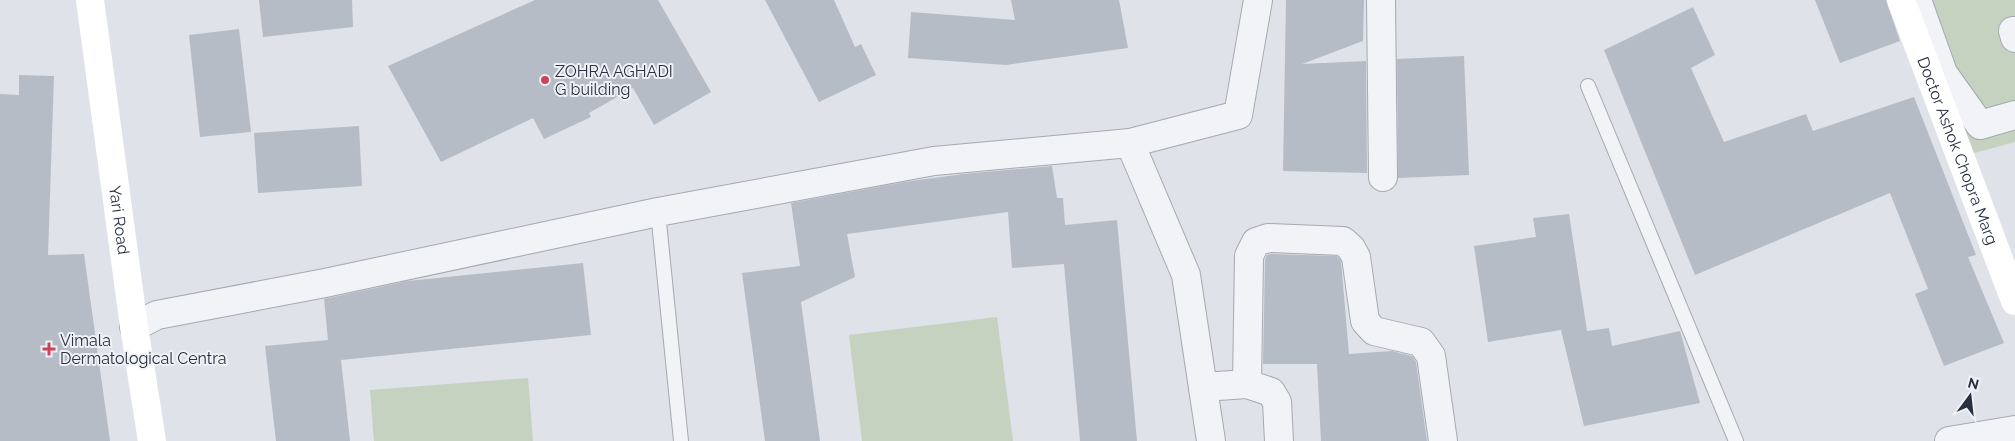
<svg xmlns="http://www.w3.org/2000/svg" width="2015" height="441" viewBox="0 0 2015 441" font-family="Raleway,sans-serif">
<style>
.green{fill:#c5d2c0}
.building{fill:#b6bcc5}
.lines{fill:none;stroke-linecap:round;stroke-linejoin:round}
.lane-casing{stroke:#a4a9b2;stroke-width:16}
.street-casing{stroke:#a4a9b2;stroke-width:30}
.lane{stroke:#f1f3f6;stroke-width:14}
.street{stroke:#f1f3f6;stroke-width:28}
.secondary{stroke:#fff;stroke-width:28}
.poi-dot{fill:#cd445a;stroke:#eef1f6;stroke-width:2}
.labels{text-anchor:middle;stroke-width:4;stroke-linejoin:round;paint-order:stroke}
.poi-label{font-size:16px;fill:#28303f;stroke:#eef1f6;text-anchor:start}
.street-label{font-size:16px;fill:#28303f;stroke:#eef1f6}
</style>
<rect width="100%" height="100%" fill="#dfe2e8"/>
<g class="green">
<polygon points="1899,0 2015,0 2015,142 1960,157"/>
<polygon points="997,317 1013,441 862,441 849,335"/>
<polygon points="528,378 533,441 374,441 370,390"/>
</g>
<g class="building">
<polygon points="259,0 352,0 353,27 263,37"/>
<polygon points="535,0 658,0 711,92 654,125 633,88 589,113 591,117 544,139 533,118 441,162 388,66"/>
<polygon points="765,0 834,0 855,47 861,44 876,75 819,102"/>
<polygon points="1011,0 1119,0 1128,48 1006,65 908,58 911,12 1015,20"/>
<polygon points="1286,0 1364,0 1363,41 1302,64 1366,61 1367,173 1283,171"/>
<polygon points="1815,0 1886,0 1900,41 1840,63"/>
<polygon points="1693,7 1715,55 1691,68 1724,142 1806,114 1813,131 1914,97 1976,255 1968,257 2004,343 1944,366 1915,294 1928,289 1890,193 1695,275 1604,50"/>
<polygon points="239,29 251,132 200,137 189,35"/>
<polygon points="1464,56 1469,175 1398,178 1397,59"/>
<polygon points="19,75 54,76 48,255 84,254 110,441 0,441 0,94 19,95"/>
<polygon points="359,126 362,186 258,193 254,133"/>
<polygon points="1052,166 1057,198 1063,198 1065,225 1117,220 1137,441 1080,441 1064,264 1012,268 1008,212 847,234 855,277 801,302 820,441 765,441 742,273 800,266 791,203 904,182 963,174"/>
<polygon points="1569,214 1587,331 1609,328 1612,346 1680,331 1700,403 1584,426 1561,330 1488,342 1474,246 1536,237 1533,218"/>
<polygon points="1270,254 1337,256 1339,258 1341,261 1349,354 1392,351 1412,356 1416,362 1427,441 1321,441 1317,364 1263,364 1265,260 1267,255"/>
<polygon points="583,263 591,335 341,360 350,441 276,441 265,346 328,340 324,299 408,281"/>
</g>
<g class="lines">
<g class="lane-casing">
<g id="lane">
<polyline points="1588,86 1736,441"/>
<polyline points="658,212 681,441"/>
</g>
</g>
<g class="street-casing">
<g id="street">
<polyline points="1381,0 1383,177"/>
<polyline points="1917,0 1943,73 1980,125 2015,115"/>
<polyline points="2015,31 2013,31 2015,38"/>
<polyline points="1130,143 1238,115 1258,0"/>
<polyline points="134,327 157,315 325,283 658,212 934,161 1130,143 1186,275 1211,441"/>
<polyline points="1247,384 1249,256 1256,242 1268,238 1343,241 1351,248 1356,257 1365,321 1374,331 1421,342 1431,356 1443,441"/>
<polyline points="1203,387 1247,384 1271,392 1277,402 1279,441"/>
<polyline points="1949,441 2015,430"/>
</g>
</g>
<use href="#lane" class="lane"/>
<use href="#street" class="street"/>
<g class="secondary">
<path id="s1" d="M90,0L134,327L152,441"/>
<path id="s2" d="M1901,0L2015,301"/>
</g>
</g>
<g class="poi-dot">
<circle cx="545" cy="80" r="5"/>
<path d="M46.5 341.5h5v5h5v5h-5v5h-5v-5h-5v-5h5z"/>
</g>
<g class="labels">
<g class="poi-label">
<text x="555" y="77">ZOHRA AGHADI<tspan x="555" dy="18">G building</tspan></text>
<text x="60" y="346">Vimala<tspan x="60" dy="18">Dermatological Centra</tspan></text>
</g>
<g class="street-label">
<text dy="6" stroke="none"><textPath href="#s2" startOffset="161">Doctor Ashok Chopra Marg</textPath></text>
<text dy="6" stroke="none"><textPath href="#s1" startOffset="222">Yari Road</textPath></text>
</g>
</g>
<g transform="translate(1970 396) rotate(15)" stroke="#eef1f6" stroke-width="4" paint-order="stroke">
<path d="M0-4L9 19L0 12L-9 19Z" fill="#28303f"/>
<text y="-8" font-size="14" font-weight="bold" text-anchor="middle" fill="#28303f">N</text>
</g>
</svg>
